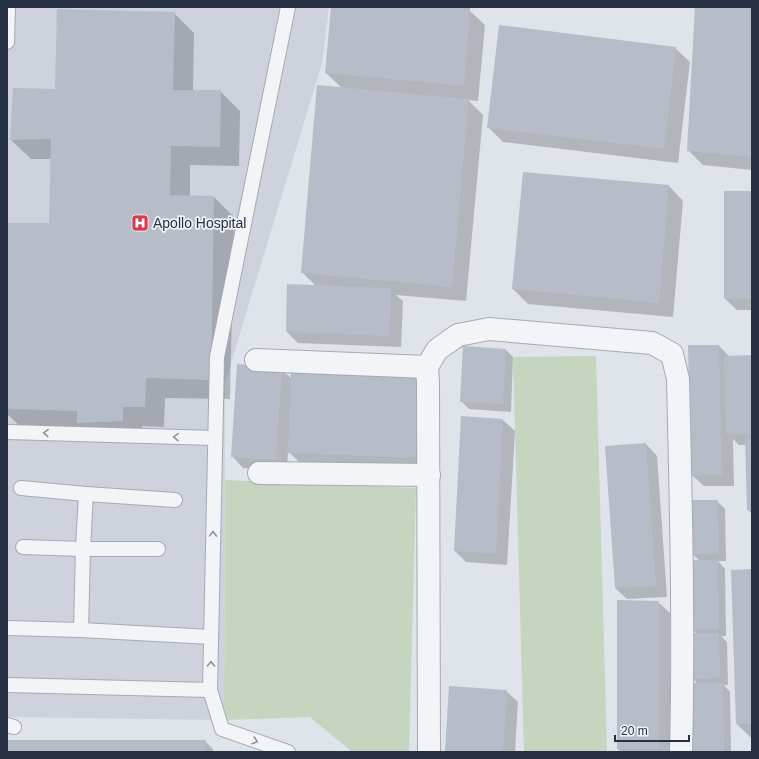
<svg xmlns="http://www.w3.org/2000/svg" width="759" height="759" viewBox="0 0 759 759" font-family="Helvetica,sans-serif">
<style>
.built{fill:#cdd2dc}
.green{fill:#c5d5c0}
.shadow{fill:#0003}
.building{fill:#b6bcc8}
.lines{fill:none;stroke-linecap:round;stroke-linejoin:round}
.lane-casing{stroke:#a4aab5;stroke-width:16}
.street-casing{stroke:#a4aab5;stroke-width:24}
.lane{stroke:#f3f4f8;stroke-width:14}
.street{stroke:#f3f4f8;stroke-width:22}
.oneway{stroke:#8d929e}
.labels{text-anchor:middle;stroke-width:3.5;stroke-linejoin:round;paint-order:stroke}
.poi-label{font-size:14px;fill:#273043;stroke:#eff2f7;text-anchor:start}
</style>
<rect width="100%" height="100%" fill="#dfe3ea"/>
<polygon class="built" points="7,7 329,7 322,63 225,383 224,720 7,717"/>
<g class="green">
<polygon points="596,356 607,752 524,752 513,357"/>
<polygon points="225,480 416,488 409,752 352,752 310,717 224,720"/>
</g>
<g class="shadow">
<polygon points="332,7 470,7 470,11 485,25 478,101 468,100 483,115 466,301 396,295 403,301 401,347 298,343 287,332 316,286 302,272 342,88 326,73"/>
<polygon points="696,7 752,7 752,170 703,165 688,150"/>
<polygon points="174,13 194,33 193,91 220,91 240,111 239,166 190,165 190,196 214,197 234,217 230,399 165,398 164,427 142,426 143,441 97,442 85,430 22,428 7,414 7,251 50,224 51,159 31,159 11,140 56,90"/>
<polygon points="675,48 690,62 678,163 503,142 488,127"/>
<polygon points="669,186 683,201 673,317 528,304 513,289"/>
<polygon points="752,192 752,310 737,310 725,299"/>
<polygon points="689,346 719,346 730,357 752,356 752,514 748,510 746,445 739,445 733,439 734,486 704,486 692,475"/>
<polygon points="506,350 513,357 511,412 469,409 462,402"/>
<polygon points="281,369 292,379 423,377 434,472 304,467 288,451 287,471 243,468 232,456"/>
<polygon points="503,420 515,431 507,565 466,562 455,551"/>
<polygon points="646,444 657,456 667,597 627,599 615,588"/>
<polygon points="717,501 725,509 726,561 718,561 725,569 726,636 721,636 727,642 728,685 724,685 730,692 731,752 693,752 698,684 692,678 697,634 692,629 700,561 692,554"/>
<polygon points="752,570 752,739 737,724"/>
<polygon points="658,602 670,613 670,752 621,752 618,749"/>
<polygon points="506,691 518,702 515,752 448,752 446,751"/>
<polygon points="7,741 205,741 213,749 213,752 7,752"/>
</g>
<g class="building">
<polygon points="331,7 458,7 458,8 470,10 464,86 325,73"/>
<polygon points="695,7 752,7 752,157 687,151"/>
<polygon points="57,9 175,12 173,90 221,90 220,147 171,146 170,195 214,196 211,380 146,378 145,407 123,407 123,421 77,423 77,411 7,409 7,223 49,223 51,139 10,140 13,88 55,89"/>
<polygon points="499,25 676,47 664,149 487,128"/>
<polygon points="317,85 469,99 452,287 301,273"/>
<polygon points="523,172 669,185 659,303 512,289"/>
<rect x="724" y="191" width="28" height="108"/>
<polygon points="287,284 391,288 390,336 286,332"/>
<polygon points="688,345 719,345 722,475 691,475"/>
<polygon points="463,346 506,349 503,404 460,402"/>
<polygon points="752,355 752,434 726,434 724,356"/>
<polygon points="237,364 282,368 276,460 231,457"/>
<polygon points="291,370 423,376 420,458 288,453"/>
<polygon points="461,416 503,419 496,554 454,551"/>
<polygon points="745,440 752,440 752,510 747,510"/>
<polygon points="646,443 656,586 615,588 605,446"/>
<polygon points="690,500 718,500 719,554 691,554"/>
<polygon points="690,560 718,560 719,629 691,629"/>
<polygon points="752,569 752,724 736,724 731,570"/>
<polygon points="617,600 659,601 659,749 617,749"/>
<polygon points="690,633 719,633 720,678 691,679"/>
<polygon points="691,683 723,683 724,752 692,752"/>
<polygon points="449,686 507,690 503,752 465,752 445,751"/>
<rect x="7" y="740" width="199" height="12"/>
</g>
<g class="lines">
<g class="lane-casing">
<g id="lane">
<polyline points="7,42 8,7"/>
<polyline points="7,432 215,438"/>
<polyline points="21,488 86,494"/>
<polyline points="23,547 83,549 158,549"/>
<polyline points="7,628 81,630 211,637"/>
<polyline points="81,630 83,549 86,494 175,500"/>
<polyline points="7,685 210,690"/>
<polyline points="7,725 14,727"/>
<polyline points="288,752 222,729 210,690 217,357 288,7"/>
</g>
</g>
<g class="street-casing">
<g id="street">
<polyline points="256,360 427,367"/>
<polyline points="259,473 429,475"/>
<path d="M429,752L428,382L427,367L437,350L458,335L489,329L652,343L672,354L678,379C681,504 684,628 681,752"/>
</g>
</g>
<use href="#lane" class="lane"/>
<use href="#street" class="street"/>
</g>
<defs><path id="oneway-chevron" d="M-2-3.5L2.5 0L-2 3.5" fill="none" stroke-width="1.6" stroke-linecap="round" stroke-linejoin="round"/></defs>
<g class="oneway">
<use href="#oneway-chevron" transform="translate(46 433) rotate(-178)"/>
<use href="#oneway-chevron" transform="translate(176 437) rotate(-178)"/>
<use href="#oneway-chevron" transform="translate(213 534) rotate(-89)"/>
<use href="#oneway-chevron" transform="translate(211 664) rotate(-89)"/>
<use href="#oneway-chevron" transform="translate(255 741) rotate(19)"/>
</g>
<defs>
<g id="hospital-square" transform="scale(0.9)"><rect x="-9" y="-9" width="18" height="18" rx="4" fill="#d93a4e" stroke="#eff2f7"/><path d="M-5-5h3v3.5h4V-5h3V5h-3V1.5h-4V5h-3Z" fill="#fff"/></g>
</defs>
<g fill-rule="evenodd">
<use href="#hospital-square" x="140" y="223"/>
</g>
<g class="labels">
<g class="poi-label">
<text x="153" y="228">Apollo Hospital</text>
</g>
</g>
<rect width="759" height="759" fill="none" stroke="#273043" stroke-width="16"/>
<path d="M615 735v6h74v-6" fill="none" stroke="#273043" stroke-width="2"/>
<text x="621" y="735" font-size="12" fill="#273043" stroke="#eff2f7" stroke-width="3" paint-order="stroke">20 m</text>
</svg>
